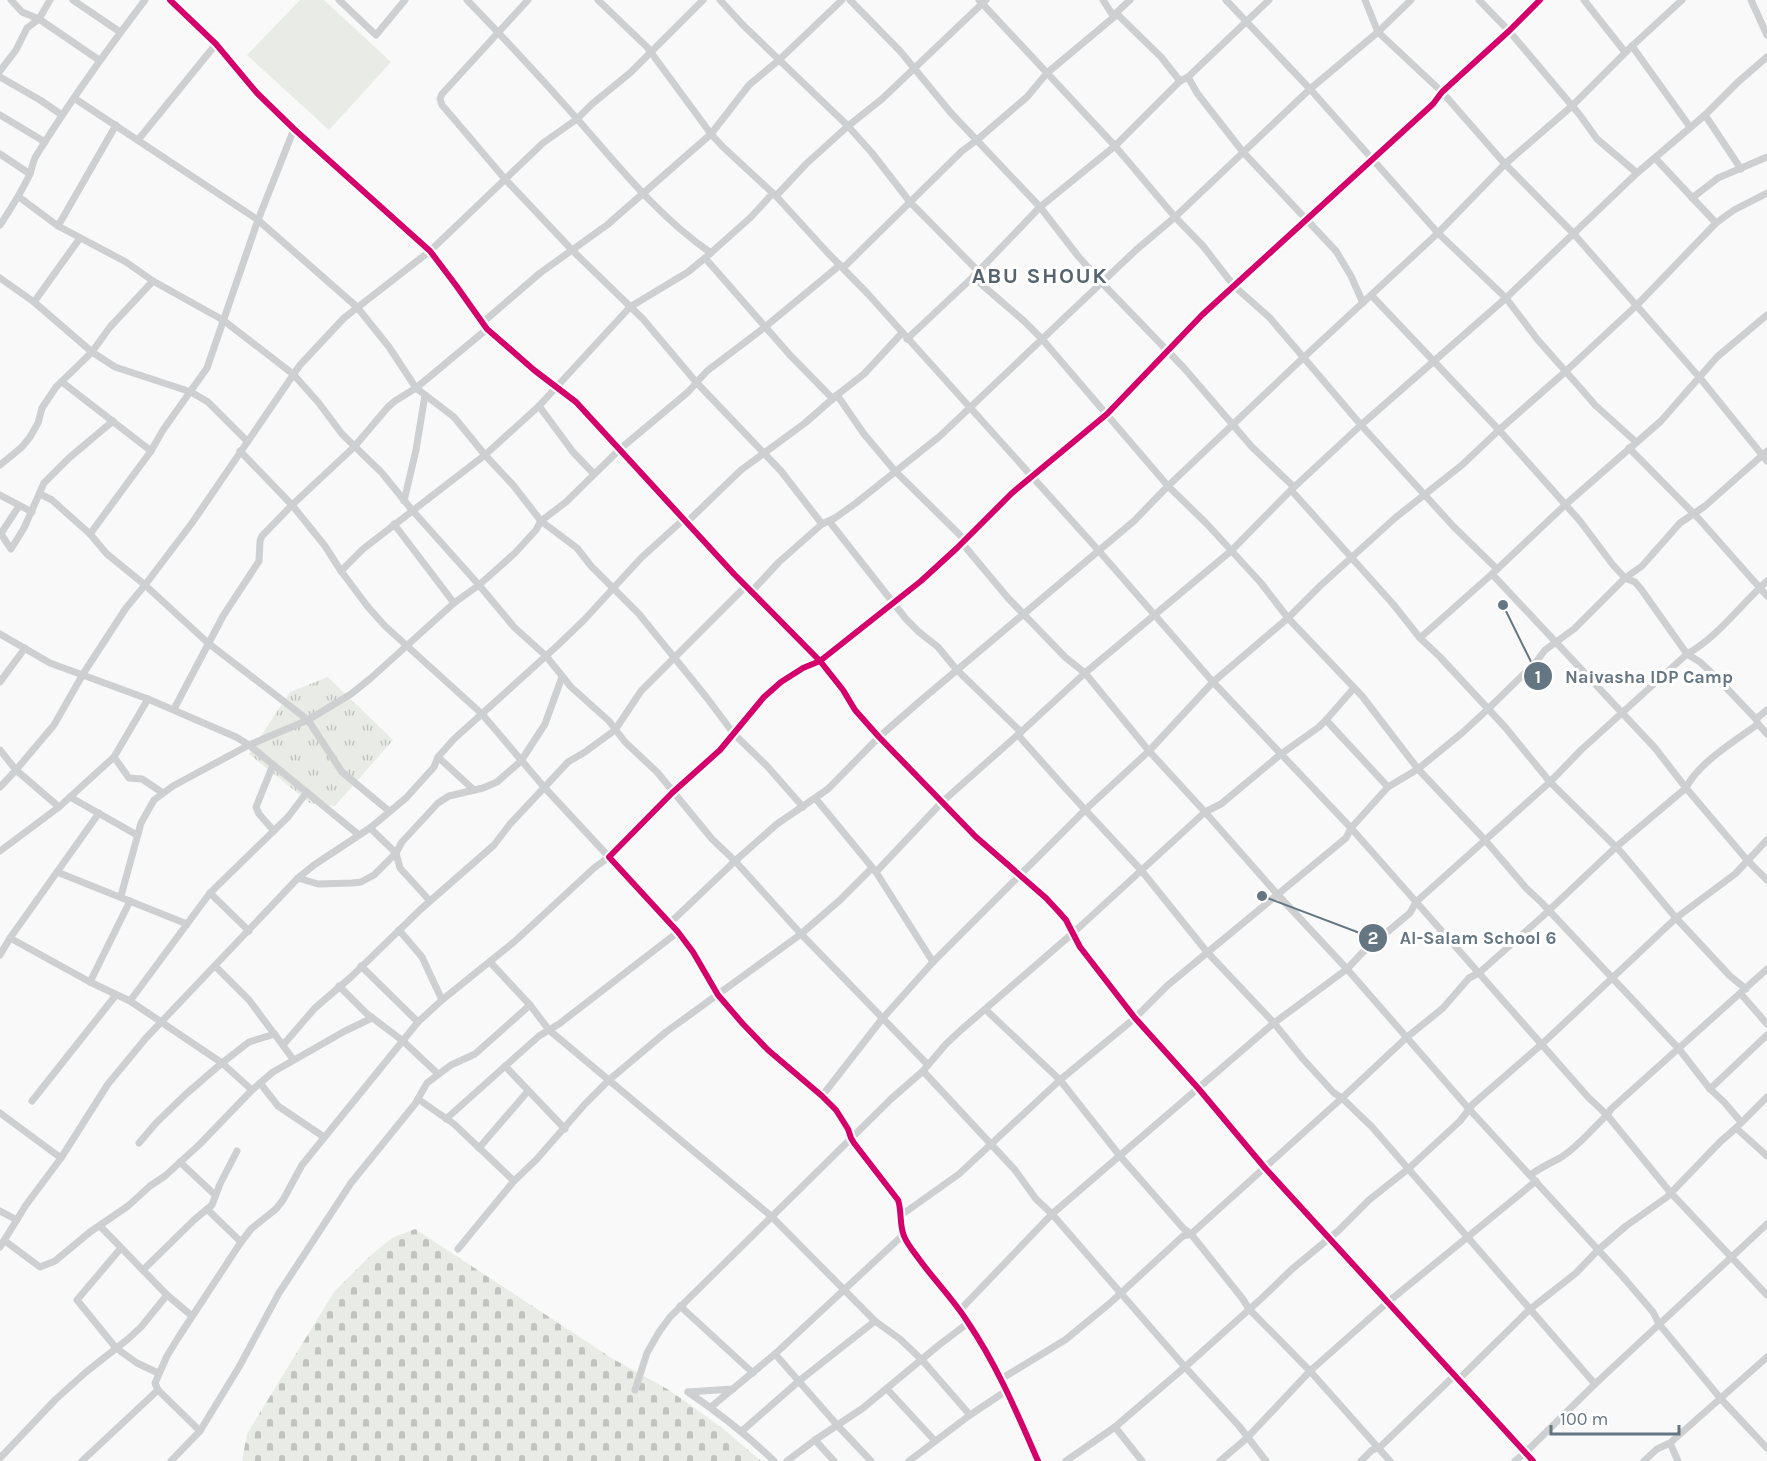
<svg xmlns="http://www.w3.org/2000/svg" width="1767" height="1461" viewBox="0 0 1767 1461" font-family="Karla,sans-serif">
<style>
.grass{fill:url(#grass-tufts)}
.cemetery{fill:url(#cemetery-stones)}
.park{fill:#e8ebe6}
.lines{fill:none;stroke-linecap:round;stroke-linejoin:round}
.minor{stroke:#cecfd0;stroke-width:7}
.cycleway-casing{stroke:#fff;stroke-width:10}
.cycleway{stroke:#d6006c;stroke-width:6}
.labels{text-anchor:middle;stroke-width:6;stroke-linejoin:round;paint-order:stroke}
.district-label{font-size:22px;font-weight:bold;letter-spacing:1.5px;fill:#57646e;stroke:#fff}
.leader{fill:none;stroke:#657683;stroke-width:2}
.callout-dot{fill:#657683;stroke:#fff;stroke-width:2}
.mark-label{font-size:18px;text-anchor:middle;font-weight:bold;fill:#fff}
.callout-label{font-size:18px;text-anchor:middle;font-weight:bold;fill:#657683;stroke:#fff;stroke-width:6;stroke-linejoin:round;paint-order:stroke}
</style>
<defs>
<pattern id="grass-tufts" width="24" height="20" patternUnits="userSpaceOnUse" patternTransform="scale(1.5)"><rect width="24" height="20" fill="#e8ebe6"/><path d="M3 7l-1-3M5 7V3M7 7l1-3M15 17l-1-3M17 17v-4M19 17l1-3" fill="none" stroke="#c0c3c0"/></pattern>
<pattern id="cemetery-stones" width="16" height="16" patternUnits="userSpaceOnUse" patternTransform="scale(1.5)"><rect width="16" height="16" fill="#e8ebe6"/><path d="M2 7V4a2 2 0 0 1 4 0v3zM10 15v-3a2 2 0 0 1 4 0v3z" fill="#c0c3c0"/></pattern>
</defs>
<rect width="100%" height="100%" fill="#f9f9f9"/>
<polygon class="grass" points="328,677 393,740 335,806 310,803 249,754 290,692"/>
<polygon class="cemetery" points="415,1229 613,1359 669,1390 721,1427 761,1461 242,1461 247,1434 334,1292 370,1256 392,1238"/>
<polygon class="park" points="300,0 324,0 391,62 329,130 247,55"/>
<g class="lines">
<g class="minor">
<polyline points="11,0 22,12 39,19 99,60"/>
<polyline points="73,0 120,32"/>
<polyline points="170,0 216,44 257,93 294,129 430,251 455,284 487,329 534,370 576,402 734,574 820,661 843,690 855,710 879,737 976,837 1046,898 1059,912 1066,920 1080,947 1135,1018 1198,1088 1265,1168 1533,1461"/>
<polyline points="339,0 376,35 405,0"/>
<path d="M467,0C505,39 542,79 579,121C620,168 659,217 711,253"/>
<polyline points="528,0 442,94 440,99 442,105 505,179 573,251 643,319 696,382 781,471 822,524"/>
<polyline points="598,0 647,47 711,134 723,147 776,196 827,252 868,294 1099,551 1213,682 1351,828 1588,1097 1607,1115 1670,1192 1767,1295"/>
<polyline points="720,0 743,25 848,126 872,153 910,202 979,272"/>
<polyline points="850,0 900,51 951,113 1040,207 1078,256 1102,283 1184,368 1252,447 1294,487"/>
<polyline points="979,0 1115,146 1175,217 1203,246 1234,286 1270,318 1361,425 1454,527 1497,569"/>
<polyline points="1103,0 1114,17"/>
<polyline points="1226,0 1310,89 1438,233 1506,298 1537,339 1583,391 1595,405 1636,442"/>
<polyline points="1365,0 1378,32 1442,92 1505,164 1573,233 1700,378 1767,461"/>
<polyline points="1479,0 1509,31 1579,114 1597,139 1637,173"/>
<polyline points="1584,0 1625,52"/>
<polyline points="1751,0 1767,35"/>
<polyline points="1116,13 1161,57 1180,81"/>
<polyline points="1632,46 1690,127"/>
<polyline points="0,71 16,50 27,28 39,19 50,0"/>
<polyline points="0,77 40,100 62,115"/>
<polyline points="1188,77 1197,93 1243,152 1336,251 1351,276 1363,303"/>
<polyline points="74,98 258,220 357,307 389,347 416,388 454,417 485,455 513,485 541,521 577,548 591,566 639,614 707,698 734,734 767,766 803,807"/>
<polyline points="0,115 45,142"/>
<polyline points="1705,115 1741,169"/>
<polyline points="138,140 216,44"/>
<polyline points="0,154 30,174"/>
<polyline points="1655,158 1716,223"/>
<polyline points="776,196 806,164 848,126 882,99 986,0"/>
<polyline points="19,197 58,226 126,262 153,281 223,320 293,374 318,402 342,434 382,473 412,510 479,585 514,627 546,656 571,687 609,721 625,742 657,772 712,839 735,861 801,934 928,1065"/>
<polyline points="1692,198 1718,178 1767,157"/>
<path d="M0,225C10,210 20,194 28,178C32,171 32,163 36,156C70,101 106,51 145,0"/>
<polyline points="58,226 116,125"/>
<polyline points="705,258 789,354 833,399"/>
<polyline points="843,268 962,151 977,140 1027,97 1047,73 1114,17 1116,13 1130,0"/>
<polyline points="973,277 1024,321 1042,339 1168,486 1207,524 1261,583 1288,618 1362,696 1418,769 1485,840 1526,888 1541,902 1679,1049 1710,1089 1724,1102 1741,1122"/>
<polyline points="0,278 34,302 92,352 115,367 191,392 208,402 247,441"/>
<polyline points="1372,296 1499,430 1580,521 1613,565 1625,578 1635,582 1641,589 1687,654 1700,662 1714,675 1756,719 1758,724 1767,734"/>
<polyline points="34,302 80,238"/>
<polyline points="482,323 540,273 607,225 711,134 749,85 779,60 842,0"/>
<polyline points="907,339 973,277 1040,207 1115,146 1180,81 1188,77 1269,0"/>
<polyline points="62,382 151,451"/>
<polyline points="837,395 864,434 895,471 965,540"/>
<polyline points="539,406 573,452 594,474"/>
<polyline points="1629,448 1699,519 1767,596"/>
<polyline points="0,465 22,447 30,437 38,423 42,408 56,387 92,352 110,327 153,281"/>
<polyline points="1291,490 1393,604 1420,638 1440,657 1505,727 1550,782 1621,852 1676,918 1730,976 1746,989"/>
<polyline points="40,494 52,500 90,534 107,554 145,585 208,643 308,720 342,772 389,811"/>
<polyline points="0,495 32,512"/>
<polyline points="404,501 416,450 425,395"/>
<polyline points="829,521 906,619 919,632 938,647 956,669 1021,732"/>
<polyline points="687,522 741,470 805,423 837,395 864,374 902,333"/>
<polyline points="394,524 454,603"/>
<polyline points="1,534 11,549 24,528 44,483 69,458 113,421"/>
<polyline points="90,534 151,451 163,430 207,368 258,220 294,129"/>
<polyline points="0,535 19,506"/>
<polyline points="962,543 1008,598 1065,657 1085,673 1149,751 1205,812 1278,895 1347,969 1470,1110 1623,1277 1653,1312 1659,1324 1721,1399 1767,1448"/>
<polyline points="341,571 363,549 485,455 539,406 630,307 688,272 705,258 751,217 773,193"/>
<polyline points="1492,574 1655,748 1686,788 1747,860 1767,880"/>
<polyline points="752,591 779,562 822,524 835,518 856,503 940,436 1136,250 1175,217 1310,89 1378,32 1411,0"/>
<polyline points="0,634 50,663 148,699 236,737 249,745 359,835"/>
<polyline points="1420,638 1492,574 1565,505 1661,421 1717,357 1767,315"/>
<polyline points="0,682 25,648"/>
<polyline points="174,709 223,616 259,561 260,541 262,536 292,505 354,447 388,407 395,401 416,388 487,329"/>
<polyline points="1756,719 1767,710"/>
<polyline points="1326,720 1388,787"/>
<polyline points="1018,735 1066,789 1141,870 1207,952 1274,1023 1303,1059 1334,1093 1342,1098 1372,1127 1595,1384"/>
<polyline points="0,750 16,770 59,807"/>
<polyline points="114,757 129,778 142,779 163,793"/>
<polyline points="438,757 474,790"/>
<polyline points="273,765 256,807 259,814 274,831"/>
<polyline points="0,787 16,770 54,725 83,674 126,608 145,585 192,523 300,365 344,318 430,251 543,143 577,119 592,104 630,73 703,0"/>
<polyline points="70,797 137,835"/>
<polyline points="816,799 876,872 933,962"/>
<polyline points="370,828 396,853 400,868 430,901"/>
<polyline points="0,851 59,807 114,757 148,699"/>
<polyline points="57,872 187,924"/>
<polyline points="876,872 942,802 1021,732 1085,673 1231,551 1291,490 1361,425 1506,298 1637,173 1705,115 1738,82 1767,57"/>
<polyline points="298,878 318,884 352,883 361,882 374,875 396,853 402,842 438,803 449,796 483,788 497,782 521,761 545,724 562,677"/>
<polyline points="210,893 249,931"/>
<polyline points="121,896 141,823 154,800 173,786 249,745 308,720 351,694 371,678 454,603 479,585 515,553 536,530 541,521 566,502 620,449 688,392 707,371 765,327 840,265"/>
<polyline points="671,922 735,861 777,824 828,789 879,737 919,702 1134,521 1168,486 1303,358 1438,233 1505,164 1572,106 1632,46 1682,0"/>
<polyline points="399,930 422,957 442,1000"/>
<polyline points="10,938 90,982 130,1001 222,1063 252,1090"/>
<polyline points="0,955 10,938 99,813"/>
<polyline points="490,962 530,1005 549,1030 771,1216 875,1321 900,1339 922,1360 970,1415"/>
<polyline points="215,966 249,1000 293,1059"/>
<polyline points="361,966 418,1022"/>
<polyline points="90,982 130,901"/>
<polyline points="339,986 366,1013 403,1041 438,1074"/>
<polyline points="1741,994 1767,1024"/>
<polyline points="130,1001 210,893 288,817 307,792"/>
<polyline points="986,1010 1060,1080 1120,1156 1183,1228 1191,1234 1242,1298 1249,1309 1310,1371 1390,1461"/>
<polyline points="283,1045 315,1008 351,977 421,909 494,845 510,824 568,762 585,752 615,730 641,691 746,586"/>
<polyline points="505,1066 565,1129"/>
<polyline points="923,1071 1015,1170 1036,1199 1052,1214 1185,1367 1239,1426 1266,1461"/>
<polyline points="260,1083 278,1106 324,1137"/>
<polyline points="1710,1089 1767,1035"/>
<polyline points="822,1096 882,1019 933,962 1085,810 1149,751 1213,682 1288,618 1320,586 1395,518 1462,465 1499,430 1565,372 1637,305 1716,223 1734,210 1767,193"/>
<polyline points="418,1099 454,1124 514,1181"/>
<polyline points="32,1101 116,995"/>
<polyline points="0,1113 61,1158"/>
<polyline points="446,1119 539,1036 559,1024 678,932"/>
<polyline points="1736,1128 1767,1156"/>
<polyline points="139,1143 156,1123 186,1094 222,1063 249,1042 275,1034"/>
<polyline points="479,1148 528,1091"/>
<polyline points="180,1162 215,1195"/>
<path d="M1530,1175C1540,1168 1550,1163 1560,1158C1578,1147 1592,1129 1607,1115L1611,1109L1767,969"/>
<polyline points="207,1209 241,1242"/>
<polyline points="0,1211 17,1220"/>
<polyline points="900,1216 959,1174 1060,1080 1135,1018 1168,985 1346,838 1351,828 1388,787 1418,769 1462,733 1488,709 1536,662 1545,650 1574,629 1625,578 1642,566 1680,523 1705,506 1767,451"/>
<polyline points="100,1226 167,1295 192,1316"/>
<polyline points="5,1241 40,1267 55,1261 90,1232 128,1206 150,1186 165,1176 200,1144 252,1090 273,1072 345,1031 372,1018"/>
<polyline points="0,1247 26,1205 61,1158 108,1084 146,1038 298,878 314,865 370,828 406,798 434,767 438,757 454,739 557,646 584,620 641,558 684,519"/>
<polyline points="121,1248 77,1300 116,1348 137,1363 158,1373"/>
<polyline points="458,1249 514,1181 536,1160 585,1104 609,1080 666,1032 801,934 840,900 872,868"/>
<polyline points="143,1270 194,1220 212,1205 220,1184 237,1151"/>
<polyline points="680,1306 753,1373"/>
<path d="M960,1310L1052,1214L1274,1023L1347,969L1362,953L1410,913L1416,902L1550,782L1581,750L1687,654C1719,636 1740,605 1767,581"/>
<polyline points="775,1354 838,1426 871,1461"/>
<path d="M1001,1379L1065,1340L1109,1304L1183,1236L1191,1234L1342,1098L1406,1038L1443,1008L1469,978L1479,973L1543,916L1616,847L1686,788C1697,764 1736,740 1758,724"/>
<polyline points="1459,1379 1529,1310 1576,1273 1598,1250 1626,1226 1667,1197 1720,1142 1736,1128 1767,1097"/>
<polyline points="887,1389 935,1441"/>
<polyline points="635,1390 647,1353 659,1332 670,1317 891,1099 923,1071 946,1044 961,1030 1073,933 1205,812 1221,804 1281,754 1319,727 1326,720 1354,688"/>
<path d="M688,1392C719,1413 747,1435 774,1461"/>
<polyline points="688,1392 733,1389"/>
<polyline points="711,1407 775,1354 903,1235"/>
<polyline points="1115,1427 1142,1461"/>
<polyline points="200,1431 158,1390 155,1383 167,1356 178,1338 241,1242 251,1229 276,1209 283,1200 302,1165 418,1022 442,1000 514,942 594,868 609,857 544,787 482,714 385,626 368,607 341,571 325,546 292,505 240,451"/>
<polyline points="742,1431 799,1381 875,1321"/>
<polyline points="815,1440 834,1461"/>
<polyline points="1670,1443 1678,1461"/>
<polyline points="0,1458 55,1400 86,1372 128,1339 141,1327 167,1295"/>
<polyline points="82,1461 158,1390"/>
<polyline points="171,1461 200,1431 239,1367 279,1293 351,1183 415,1104 427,1083 451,1065 475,1054 530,1005"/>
<polyline points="787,1461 815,1440 863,1408 939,1345 968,1323"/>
<polyline points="909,1461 970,1415 1006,1391"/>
<path d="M1038,1461C1017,1413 997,1365 967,1321C953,1299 934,1280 919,1259C914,1252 907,1244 904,1236C899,1224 902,1211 898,1200L854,1143L851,1138L848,1129L836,1110L822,1096L768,1050L743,1024L718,995L693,952L678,932L609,857L672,793L720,750L764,697L781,682L803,668L820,661L921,581L957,548L1012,493L1107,414L1202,315L1433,104L1442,92L1509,31L1540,0"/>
<polyline points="1066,1461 1115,1427 1185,1367 1262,1298 1291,1270 1338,1231 1369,1200 1408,1169 1460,1121 1473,1104 1542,1044 1676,918 1735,874 1767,840"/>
<polyline points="1220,1461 1247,1438 1310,1371 1388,1302 1536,1181"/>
<polyline points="1361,1461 1372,1450 1379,1448 1455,1375"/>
<polyline points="1515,1461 1526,1452 1595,1384 1767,1224"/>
<polyline points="1644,1461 1657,1449 1670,1443 1767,1357"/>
</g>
<g class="cycleway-casing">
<g id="cycleway">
<polyline points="170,0 216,44 257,93 294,129 430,251 455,284 487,329 534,370 576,402 734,574 820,661 843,690 855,710 879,737 976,837 1046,898 1059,912 1066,920 1080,947 1135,1018 1198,1088 1265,1168 1533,1461"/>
<path d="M1038,1461C1017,1413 997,1365 967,1321C953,1299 934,1280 919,1259C914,1252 907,1244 904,1236C899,1224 902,1211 898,1200L854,1143L851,1138L848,1129L836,1110L822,1096L768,1050L743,1024L718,995L693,952L678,932L609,857L672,793L720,750L764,697L781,682L803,668L820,661L921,581L957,548L1012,493L1107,414L1202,315L1433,104L1442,92L1509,31L1540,0"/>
</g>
</g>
<use href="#cycleway" class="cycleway"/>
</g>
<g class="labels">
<g class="district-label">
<text x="1040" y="283">ABU SHOUK</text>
</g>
</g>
<path class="leader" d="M1503 605L1538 676M1262 896L1373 938"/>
<g class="callout-dot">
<circle cx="1503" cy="605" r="6"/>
<circle cx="1262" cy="896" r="6"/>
<circle cx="1538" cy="676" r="15"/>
<circle cx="1373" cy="938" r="15"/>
</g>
<g class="mark-label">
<text x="1538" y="683">1</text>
<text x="1373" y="944">2</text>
</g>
<g class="callout-label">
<text x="1649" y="683">Naivasha IDP Camp</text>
<text x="1478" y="944">Al-Salam School 6</text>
</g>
<path d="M1551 1425v9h128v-9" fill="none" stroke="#657683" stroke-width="3"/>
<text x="1560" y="1425" font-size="18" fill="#657683" stroke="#ffffff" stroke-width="4.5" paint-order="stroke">100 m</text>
</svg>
